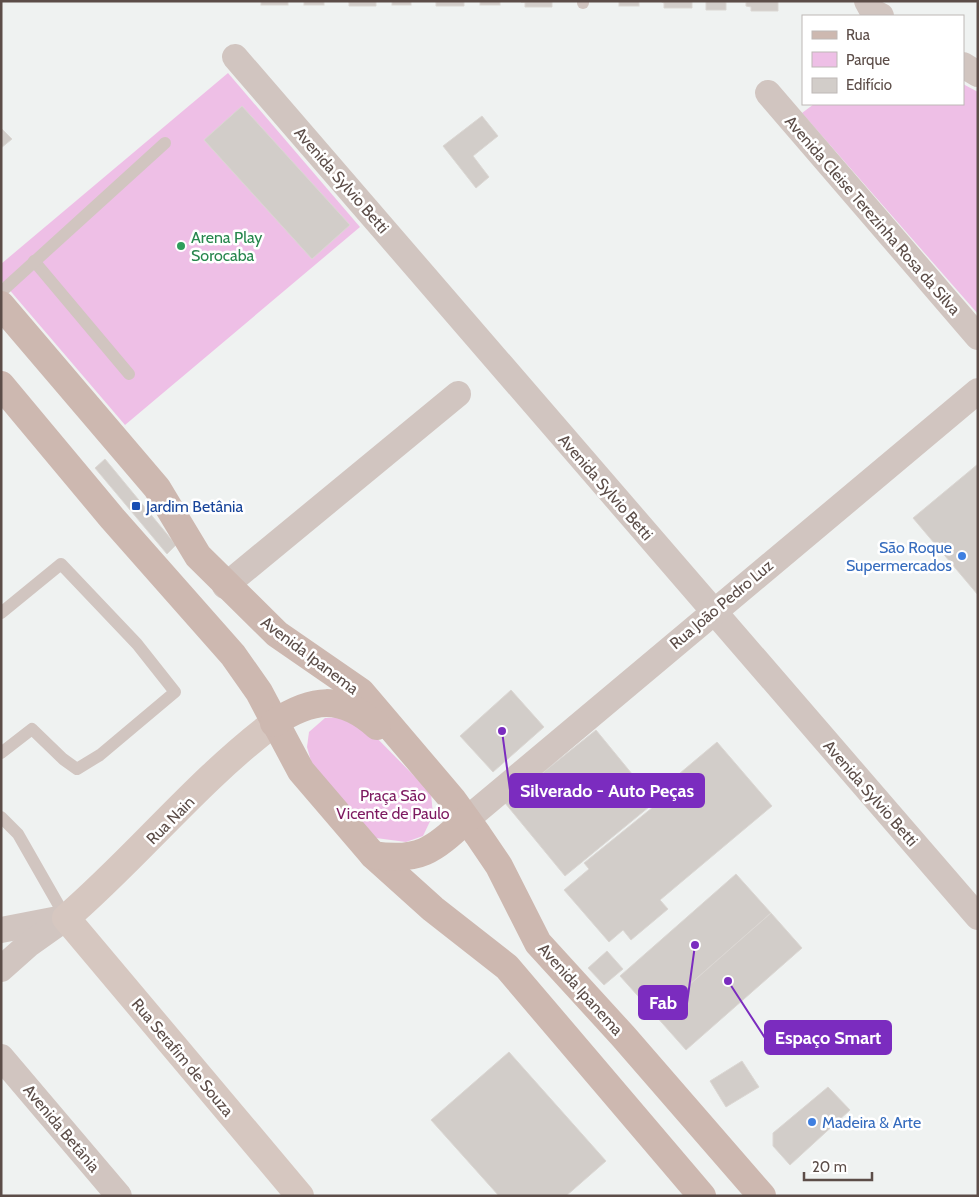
<svg xmlns="http://www.w3.org/2000/svg" width="979" height="1197" viewBox="0 0 979 1197" font-family="Cabin,sans-serif">
<style>
.green{fill:#eebfe6}
.building{fill:#d2cdc9;stroke:#dbd7d3}
.lines{fill:none;stroke-linecap:round;stroke-linejoin:round}
.lane{stroke:#d1c5c0;stroke-width:12}
.street{stroke:#d1c5c0;stroke-width:26}
.secondary{stroke:#d6c7c0;stroke-width:28}
.primary{stroke:#cdb8b0;stroke-width:28}
.leisure-dot{fill:#2e9e5b;stroke:#fff;stroke-width:2}
.transit-dot{fill:#1a4fb4;stroke:#fff;stroke-width:2}
.shop-dot{fill:#3f7fe0;stroke:#fff;stroke-width:2}
.labels{text-anchor:middle;stroke-width:5;stroke-linejoin:round;paint-order:stroke}
.street-label{font-size:16px;fill:#5c4d48;stroke:#fff}
.leisure-label{font-size:16px;fill:#27864d;stroke:#fff;text-anchor:start}
.transit-label{font-size:16px;fill:#164399;stroke:#fff;text-anchor:start}
.shop-label{font-size:16px;fill:#366cbe;stroke:#fff;text-anchor:end}
.park-label{font-size:16px;fill:#7d1960;stroke:#fff}
.leader{fill:none;stroke:#7b2cbf;stroke-width:2}
.callout-dot{fill:#7b2cbf;stroke:#fff;stroke-width:2}
.callout{fill:#7b2cbf;stroke:#7b2cbf;stroke-width:2}
.callout-label{font-size:18px;text-anchor:middle;font-weight:bold;fill:#fff}
</style>
<rect width="100%" height="100%" fill="#eff2f1"/>
<g class="green">
<polygon points="228,73 360,227 125,425 1,280 1,264"/>
<polygon points="963,84 978,92 978,314 802,113 814,104 963,104"/>
<polygon points="343,717 365,726 431,793 433,815 423,836 406,842 376,838 312,765 307,747 309,732 325,718"/>
</g>
<g class="building">
<rect x="261" y="1" width="27" height="4"/>
<rect x="304" y="1" width="20" height="4"/>
<polygon points="346,1 376,1 376,6 349,6 349,2"/>
<rect x="392" y="1" width="19" height="4"/>
<polygon points="434,1 464,1 464,6 436,6 436,2"/>
<rect x="480" y="1" width="20" height="4"/>
<polygon points="552,1 552,7 525,7 525,2 521,2"/>
<rect x="619" y="1" width="20" height="5"/>
<polygon points="660,1 692,1 692,8 664,8 664,3"/>
<polygon points="706,1 778,1 778,11 751,11 751,7 746,6 746,2 726,2 726,10 706,10"/>
<polygon points="242,106 350,225 312,259 204,140"/>
<polygon points="482,116 498,136 473,156 489,177 476,188 443,146"/>
<polygon points="1,128 12,139 1,148"/>
<polygon points="105,459 176,545 167,554 95,468"/>
<polygon points="978,464 978,595 913,518"/>
<polygon points="511,690 544,727 493,772 460,736"/>
<polygon points="596,730 655,802 565,876 505,803"/>
<polygon points="717,742 772,806 660,900 668,909 631,940 623,930 609,942 564,890 589,869 584,863 679,786 673,779"/>
<polygon points="736,874 771,913 655,1015 620,976"/>
<polygon points="771,913 802,948 686,1050 655,1015"/>
<polygon points="607,951 623,969 604,985 588,968"/>
<polygon points="509,1052 606,1161 566,1196 499,1196 431,1120"/>
<polygon points="742,1061 759,1087 726,1107 710,1081"/>
<polygon points="828,1087 850,1110 790,1165 773,1146 773,1133"/>
</g>
<g class="lines">
<g class="lane">
<polyline points="583,1 583,3"/>
<polyline points="34,261 129,374"/>
<polyline points="1,292 165,143"/>
<polyline points="1,613 61,564 137,644 175,692 100,755 77,769 63,759 32,729 1,753"/>
<polyline points="1,817 18,834 66,918"/>
</g>
<g class="street">
<polyline points="867,1 873,12 881,16"/>
<polyline points="235,57 978,917"/>
<polyline points="963,65 978,74"/>
<polyline points="768,93 978,337"/>
<polyline points="225,586 458,394"/>
<polyline points="466,820 978,391"/>
<polyline points="1,930 58,919"/>
<polyline points="1,969 28,945 66,918"/>
<polyline points="1,1057 119,1196"/>
</g>
<path class="secondary" d="M274,723C198,780 138,856 66,918L300,1196"/>
<g class="primary">
<polyline points="1,305 157,488 198,556 277,634 361,692 452,799 478,835 499,866 538,943 623,1036 762,1196"/>
<polyline points="1,385 112,518 233,655 259,692 301,771 373,855 433,909 507,967 702,1196"/>
<path d="M274,723C312,698 341,694 377,726"/>
<path d="M373,855C420,862 433,850 466,820"/>
</g>
</g>
<circle class="leisure-dot" cx="181" cy="246" r="5"/>
<rect class="transit-dot" x="131" y="501" width="10" height="10" rx="2.5"/>
<g class="shop-dot">
<circle cx="962" cy="556" r="5"/>
<circle cx="812" cy="1122" r="5"/>
</g>
<g class="labels">
<g class="street-label">
<text transform="translate(342 180) rotate(49)" y="6">Avenida Sylvio Betti</text>
<text transform="translate(873 215) rotate(49)" y="6">Avenida Cleise Terezinha Rosa da Silva</text>
<text transform="translate(606 487) rotate(49)" y="6">Avenida Sylvio Betti</text>
<text transform="translate(721 604) rotate(-40)" y="6">Rua João Pedro Luz</text>
<text transform="translate(310 655) rotate(37)" y="6">Avenida Ipanema</text>
<text transform="translate(871 793) rotate(49)" y="6">Avenida Sylvio Betti</text>
<text transform="translate(170 820) rotate(-45)" y="6">Rua Nain</text>
<text transform="translate(581 989) rotate(48)" y="6">Avenida Ipanema</text>
<text transform="translate(183 1057) rotate(50)" y="6">Rua Serafim de Souza</text>
<text transform="translate(62 1128) rotate(50)" y="6">Avenida Betânia</text>
</g>
<g class="leisure-label">
<text x="191" y="243">Arena Play<tspan x="191" dy="18">Sorocaba</tspan></text>
</g>
<g class="transit-label">
<text x="146" y="512">Jardim Betânia</text>
</g>
<g class="shop-label">
<text x="952" y="553">São Roque<tspan x="952" dy="18">Supermercados</tspan></text>
<text x="822" y="1128" text-anchor="start">Madeira &amp; Arte</text>
</g>
<g class="park-label">
<text x="393" y="801">Praça São<tspan x="393" dy="18">Vicente de Paulo</tspan></text>
</g>
</g>
<path class="leader" d="M502 731L510 790M695 945L687 1003M728 981L765 1038"/>
<g class="callout-dot">
<circle cx="502" cy="731" r="5"/>
<circle cx="695" cy="945" r="5"/>
<circle cx="728" cy="981" r="5"/>
</g>
<g class="callout">
<rect x="510" y="774" width="194" height="33" rx="5"/>
<rect x="639" y="986" width="48" height="33" rx="5"/>
<rect x="765" y="1021" width="126" height="33" rx="5"/>
</g>
<g class="callout-label">
<text x="607" y="797">Silverado - Auto Peças</text>
<text x="663" y="1009">Fab</text>
<text x="828" y="1044">Espaço Smart</text>
</g>
<rect width="979" height="1197" fill="none" stroke="#5c4d48" stroke-width="5"/>
<rect x="802" y="15" width="162" height="90" fill="#ffffff" stroke="#beb8b6"/>
<rect x="812" y="31" width="25" height="8" fill="#cdb8b0" stroke="#beb8b6"/>
<text x="846" y="40" font-size="15" fill="#5c4d48">Rua</text>
<rect x="812" y="52" width="25" height="15" fill="#eebfe6" stroke="#beb8b6"/>
<text x="846" y="65" font-size="15" fill="#5c4d48">Parque</text>
<rect x="812" y="78" width="25" height="15" fill="#d2cdc9" stroke="#beb8b6"/>
<text x="846" y="90" font-size="15" fill="#5c4d48">Edifício</text>
<path d="M804 1172v8h68v-8" fill="none" stroke="#5c4d48" stroke-width="2.5"/>
<text x="812" y="1172" font-size="15" fill="#5c4d48" stroke="#ffffff" stroke-width="4" paint-order="stroke">20 m</text>
</svg>
